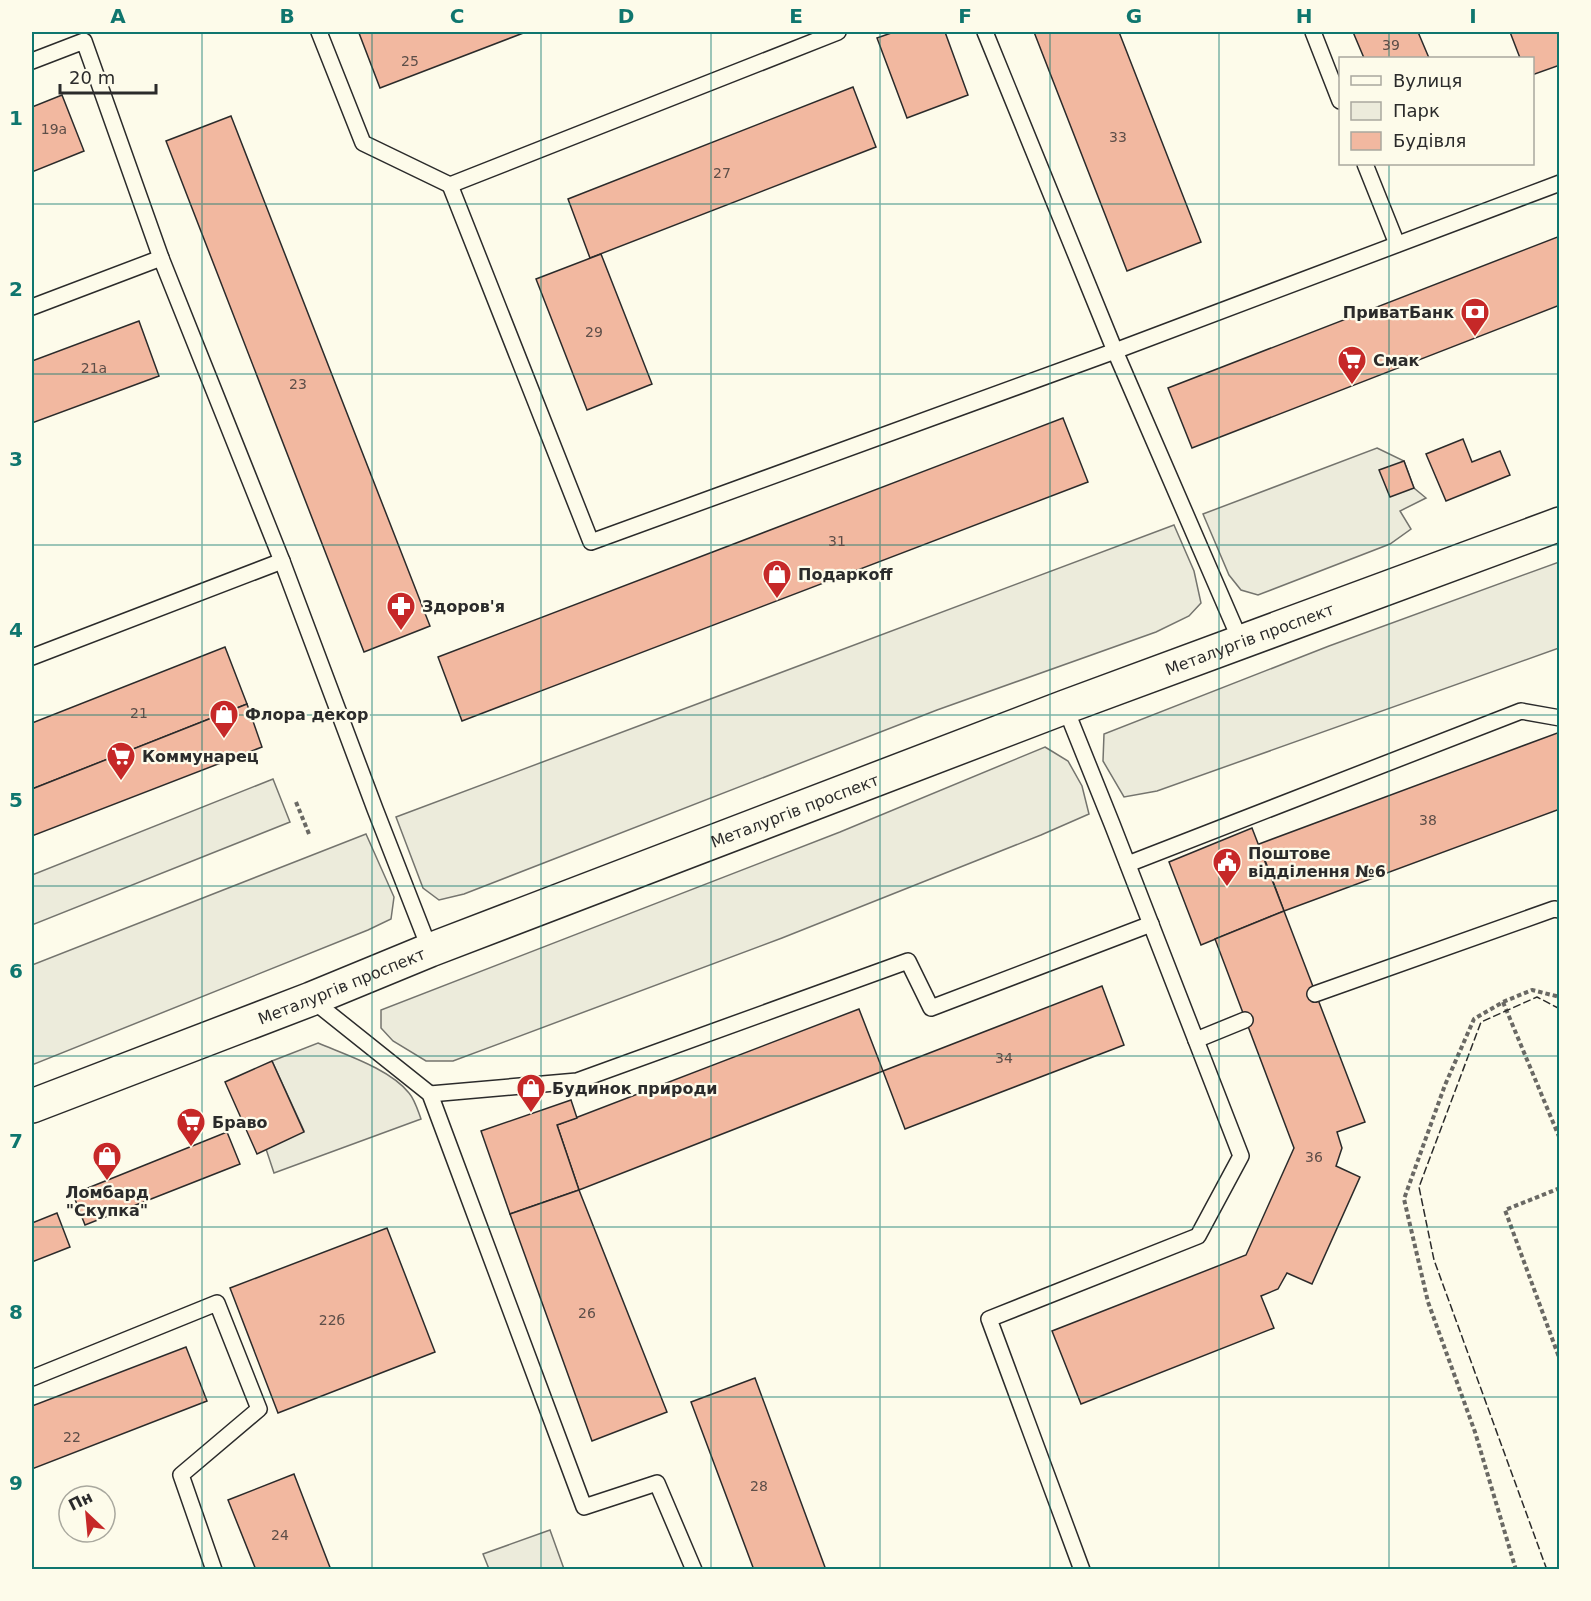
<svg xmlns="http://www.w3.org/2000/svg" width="1591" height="1601" viewBox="0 0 1591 1601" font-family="'DejaVu Sans',sans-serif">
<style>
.green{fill:#ecebdb;stroke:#74746e;stroke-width:1.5}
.building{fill:#f2b8a0;stroke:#2b2b2b;stroke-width:1.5}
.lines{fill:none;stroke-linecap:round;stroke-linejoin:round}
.lane-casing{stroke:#2b2b2b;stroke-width:18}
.secondary-casing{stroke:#2b2b2b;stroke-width:36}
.path{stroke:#6a6964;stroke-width:4;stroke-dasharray:4.5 3;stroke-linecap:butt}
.lane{stroke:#fdfbea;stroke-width:15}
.secondary{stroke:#fdfbea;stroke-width:33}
.fence{stroke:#2b2b2b;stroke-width:1.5;stroke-dasharray:8 3;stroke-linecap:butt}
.grid{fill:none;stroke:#0f766e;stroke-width:1.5;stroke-opacity:0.55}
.labels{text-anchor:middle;stroke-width:4.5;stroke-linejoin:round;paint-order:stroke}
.number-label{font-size:14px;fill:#5d4e48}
.poi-label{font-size:16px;font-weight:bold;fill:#2b2b2b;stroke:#fdfbea;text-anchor:start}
.street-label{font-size:16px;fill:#2b2b2b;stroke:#fdfbea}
.neatline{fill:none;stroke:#0f766e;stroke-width:2}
.grid-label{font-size:20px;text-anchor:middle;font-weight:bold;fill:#0f766e}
</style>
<rect width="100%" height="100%" fill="#fdfbea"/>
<g class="green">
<polygon points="1377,448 1404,461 1414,488 1426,498 1400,511 1411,529 1390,544 1258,595 1241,590 1229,575 1203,514"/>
<polygon points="1174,525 1194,571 1201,603 1189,616 1156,632 937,710 464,894 439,900 423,888 396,817"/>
<polygon points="1559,562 1559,648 1157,791 1124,797 1103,761 1104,734 1329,646"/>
<polygon points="1045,747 1068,761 1082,786 1089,814 1041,835 782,938 453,1061 426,1061 393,1041 381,1028 381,1010 840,832"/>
<polygon points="273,779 290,822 32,925 32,875"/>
<polygon points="366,834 394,897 391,919 368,930 32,1065 32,965"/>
<path d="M318,1043C346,1055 390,1069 409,1093C415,1100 418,1111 421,1119L274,1173L266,1149L304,1131L272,1061Z"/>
<polygon points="550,1530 564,1569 489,1569 483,1554"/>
</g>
<g class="building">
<polygon points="364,32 526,32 380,88 359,33"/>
<polygon points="894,32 945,32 968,95 907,118 877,38"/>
<polygon points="1034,32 1119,32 1201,242 1127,271"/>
<polygon points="1353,32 1418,32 1429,58 1364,58"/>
<polygon points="1510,32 1560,32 1560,65 1532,75 1532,58 1520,58"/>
<polygon points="853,87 876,147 590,258 568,199"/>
<polygon points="62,95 84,151 32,172 32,107"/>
<polygon points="231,116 430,626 364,652 166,141"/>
<polygon points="1560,236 1560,305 1192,448 1168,388"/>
<polygon points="601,254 652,384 587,410 536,279"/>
<polygon points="139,321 159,376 32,423 32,361"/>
<polygon points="1063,418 1088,482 462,721 438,657"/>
<polygon points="1463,439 1472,462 1500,451 1510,475 1446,501 1426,454"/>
<polygon points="1404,461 1414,488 1390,497 1379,470"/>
<polygon points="225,647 247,704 32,789 32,723"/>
<polygon points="247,704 262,747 32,836 32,789"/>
<polygon points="1560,732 1560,809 1284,911 1259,844"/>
<polygon points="1252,828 1284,911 1201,945 1169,862"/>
<polygon points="1284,911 1365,1122 1337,1132 1342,1148 1336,1166 1360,1177 1312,1284 1287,1273 1278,1289 1261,1296 1274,1328 1081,1404 1052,1331 1246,1255 1294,1148 1215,939"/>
<polygon points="1102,986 1124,1045 905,1129 883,1071"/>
<polygon points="859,1009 883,1071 579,1190 557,1125"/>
<polygon points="272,1061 304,1132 257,1154 225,1082"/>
<polygon points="571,1100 577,1118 557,1125 579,1190 510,1214 481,1131"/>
<polygon points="227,1132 240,1164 85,1225 73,1194"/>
<polygon points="579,1190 667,1412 592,1441 510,1214"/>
<polygon points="57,1213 70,1247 32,1262 32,1223"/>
<polygon points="387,1228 435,1352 278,1413 230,1288"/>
<polygon points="186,1347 207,1401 32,1469 32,1406"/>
<polygon points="755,1378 826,1570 754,1570 691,1402"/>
<polygon points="294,1474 331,1570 256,1570 228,1500"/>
</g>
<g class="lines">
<g class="lane-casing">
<g id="lane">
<polyline points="319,32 363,143 450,185 838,32"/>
<polyline points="985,32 1115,351 1241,642"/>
<polyline points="1313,32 1340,101"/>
<polyline points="32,61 84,41 161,258 282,561 375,809 430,950"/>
<polyline points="1365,164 1397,244"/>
<polyline points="450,185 591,542 1115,351 1560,183"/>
<polyline points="32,307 161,258"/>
<polyline points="32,657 282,561"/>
<polyline points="1065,707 1112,824 1241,1156 1198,1236 989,1319 1082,1570"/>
<polyline points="1128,864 1521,711 1560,718"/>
<polyline points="1315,994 1554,909 1560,910"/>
<polyline points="311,999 430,1094 584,1507 657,1483 694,1570"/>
<polyline points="1196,1040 1245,1020"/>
<polyline points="430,1094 577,1081 908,961 931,1008 1151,924"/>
<polyline points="32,1378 217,1303 259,1409 181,1475 214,1570"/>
</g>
</g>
<g class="secondary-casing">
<g id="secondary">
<path id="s1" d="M32,1106L311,999L430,950L1065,707L1560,524"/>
</g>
</g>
<g class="path">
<polyline points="296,802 309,834"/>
<polyline points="1503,1002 1560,1139"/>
<polyline points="1560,1188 1505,1210 1560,1360"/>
<polyline points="1516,1570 1475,1432 1428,1302 1404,1199 1445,1085 1474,1019 1503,1002 1532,990 1560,997"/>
</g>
<use href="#lane" class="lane"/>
<use href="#secondary" class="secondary"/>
<polyline class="fence" points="1547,1570 1434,1260 1419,1187 1481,1022 1537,997 1560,1009"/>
</g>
<path class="grid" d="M202,32V1570M372,32V1570M541,32V1570M711,32V1570M880,32V1570M1050,32V1570M1219,32V1570M1389,32V58M1389,164V1570M32,204H1560M32,374H1560M32,545H1560M32,715H1560M32,886H1560M32,1056H1560M32,1227H1560M32,1397H1560"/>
<defs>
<g id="bank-pin" transform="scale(1.5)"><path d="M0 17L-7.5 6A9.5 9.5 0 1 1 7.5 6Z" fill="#c62828" stroke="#fdfbea"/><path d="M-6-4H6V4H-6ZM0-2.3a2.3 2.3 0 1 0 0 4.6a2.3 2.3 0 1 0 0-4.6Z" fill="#fff"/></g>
<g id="supermarket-pin" transform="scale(1.5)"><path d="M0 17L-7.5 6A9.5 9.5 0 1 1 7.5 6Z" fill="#c62828" stroke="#fdfbea"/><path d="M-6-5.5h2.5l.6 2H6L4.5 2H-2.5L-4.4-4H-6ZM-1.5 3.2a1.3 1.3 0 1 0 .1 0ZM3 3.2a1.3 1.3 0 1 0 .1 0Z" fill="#fff"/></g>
<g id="shop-pin" transform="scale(1.5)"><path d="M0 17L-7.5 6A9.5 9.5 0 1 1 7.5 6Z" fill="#c62828" stroke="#fdfbea"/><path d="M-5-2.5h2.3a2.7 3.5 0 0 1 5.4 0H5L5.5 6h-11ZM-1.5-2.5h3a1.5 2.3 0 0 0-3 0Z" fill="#fff"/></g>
<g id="pharmacy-pin" transform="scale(1.5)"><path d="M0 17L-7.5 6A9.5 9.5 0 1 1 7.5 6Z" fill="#c62828" stroke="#fdfbea"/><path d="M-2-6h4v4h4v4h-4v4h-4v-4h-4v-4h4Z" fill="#fff"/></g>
<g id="civic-pin" transform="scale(1.5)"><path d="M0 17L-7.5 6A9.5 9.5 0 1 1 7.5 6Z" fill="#c62828" stroke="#fdfbea"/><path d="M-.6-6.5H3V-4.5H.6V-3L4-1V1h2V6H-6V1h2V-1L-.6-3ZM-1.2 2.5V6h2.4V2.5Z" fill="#fff"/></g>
</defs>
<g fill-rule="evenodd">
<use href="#bank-pin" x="1475" y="312"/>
<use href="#supermarket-pin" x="1352" y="360"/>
<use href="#shop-pin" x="777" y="574"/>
<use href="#pharmacy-pin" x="401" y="606"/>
<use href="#shop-pin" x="224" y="714"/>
<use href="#supermarket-pin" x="121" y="756"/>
<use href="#civic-pin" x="1227" y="862"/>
<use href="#shop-pin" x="531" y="1088"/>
<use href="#supermarket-pin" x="191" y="1122"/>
<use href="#shop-pin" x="107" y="1156"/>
</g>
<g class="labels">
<g class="number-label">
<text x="1391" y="50">39</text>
<text x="410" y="66">25</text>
<text x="54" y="134">19а</text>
<text x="1118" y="142">33</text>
<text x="722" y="178">27</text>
<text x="594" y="337">29</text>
<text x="94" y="373">21а</text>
<text x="298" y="389">23</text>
<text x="837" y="546">31</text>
<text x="139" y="718">21</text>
<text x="1428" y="825">38</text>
<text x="1004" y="1063">34</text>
<text x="1314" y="1162">36</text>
<text x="587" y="1318">26</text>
<text x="332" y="1325">22б</text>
<text x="72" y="1442">22</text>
<text x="759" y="1491">28</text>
<text x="280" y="1540">24</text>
</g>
<g class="poi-label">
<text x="1454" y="318" text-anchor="end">ПриватБанк</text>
<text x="1373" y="366">Смак</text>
<text x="798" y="580">Подаркоff</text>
<text x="422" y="612">Здоров'я</text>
<text x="245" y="720">Флора декор</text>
<text x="142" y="762">Коммунарец</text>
<text x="1248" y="859">Поштове<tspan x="1248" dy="18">відділення №6</tspan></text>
<text x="552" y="1094">Будинок природи</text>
<text x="212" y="1128">Браво</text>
<text x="107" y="1198" text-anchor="middle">Ломбард<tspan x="107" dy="18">"Скупка"</tspan></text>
</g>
<g class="street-label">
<text dy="6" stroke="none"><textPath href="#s1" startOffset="1304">Металургів проспект</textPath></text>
<text dy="6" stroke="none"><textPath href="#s1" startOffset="818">Металургів проспект</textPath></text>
<text dy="6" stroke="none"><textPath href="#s1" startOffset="332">Металургів проспект</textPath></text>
</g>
</g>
<rect width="1591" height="1601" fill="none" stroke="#fdfbea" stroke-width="66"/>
<rect x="1339" y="57" width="195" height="108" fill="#fdfbea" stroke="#a9a89e" stroke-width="1.5"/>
<rect x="1351" y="76" width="30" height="9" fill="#fdfbea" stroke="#a9a89e" stroke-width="1.5"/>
<text x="1393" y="87" font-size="18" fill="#2b2b2b">Вулиця</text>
<rect x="1351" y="102" width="30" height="18" fill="#ecebdb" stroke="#a9a89e" stroke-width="1.5"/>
<text x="1393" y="117" font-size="18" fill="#2b2b2b">Парк</text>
<rect x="1351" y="132" width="30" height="18" fill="#f2b8a0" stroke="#a9a89e" stroke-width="1.5"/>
<text x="1393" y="147" font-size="18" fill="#2b2b2b">Будівля</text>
<g transform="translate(87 1514) rotate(334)"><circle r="28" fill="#fdfbea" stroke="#a9a89e" stroke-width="1.5"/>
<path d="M0-4.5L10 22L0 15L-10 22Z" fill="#c62828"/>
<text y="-9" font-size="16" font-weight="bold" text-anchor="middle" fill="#2b2b2b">Пн</text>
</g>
<path d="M60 84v9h96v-9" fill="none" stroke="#2b2b2b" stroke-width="3"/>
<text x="69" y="84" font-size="18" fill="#2b2b2b" stroke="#fdfbea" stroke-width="4.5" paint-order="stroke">20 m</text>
<rect x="33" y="33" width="1525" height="1535" class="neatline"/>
<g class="grid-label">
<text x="118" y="23">A</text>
<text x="287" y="23">B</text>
<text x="457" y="23">C</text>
<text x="626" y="23">D</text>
<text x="796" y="23">E</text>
<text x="965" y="23">F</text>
<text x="1134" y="23">G</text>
<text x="1304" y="23">H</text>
<text x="1473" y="23">I</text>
<text x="16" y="125">1</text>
<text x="16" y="296">2</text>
<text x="16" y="466">3</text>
<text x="16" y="637">4</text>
<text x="16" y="807">5</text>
<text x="16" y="978">6</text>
<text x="16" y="1148">7</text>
<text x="16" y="1319">8</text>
<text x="16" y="1490">9</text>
</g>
</svg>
